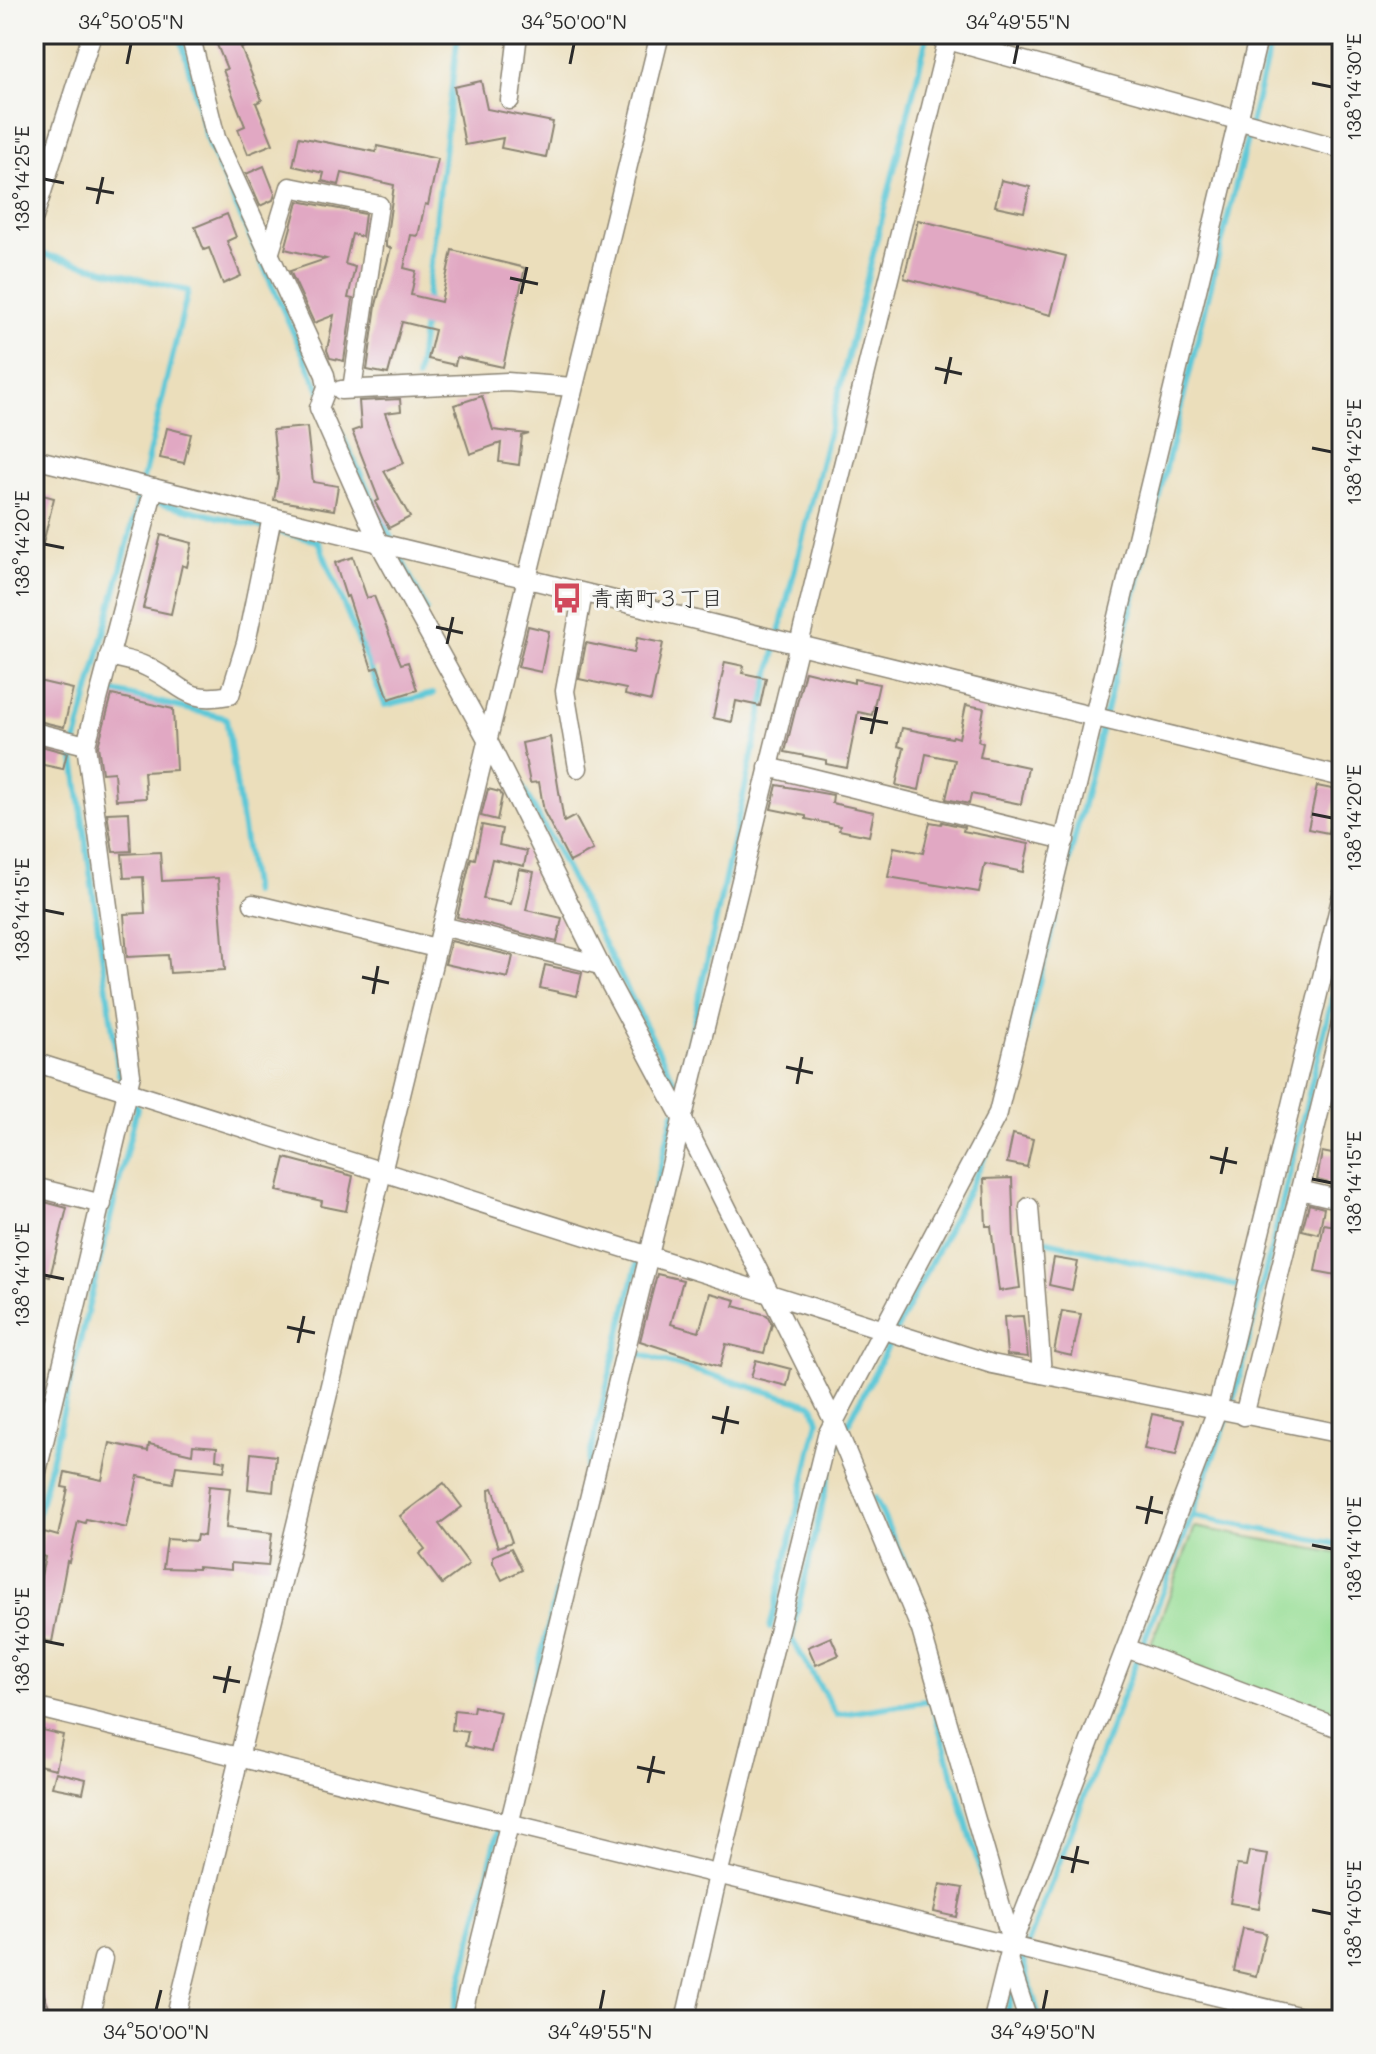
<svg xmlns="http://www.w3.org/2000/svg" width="1376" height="2054" viewBox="0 0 1376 2054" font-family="Mali,'Klee One',sans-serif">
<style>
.green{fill:#9adf98;stroke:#628562;stroke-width:2}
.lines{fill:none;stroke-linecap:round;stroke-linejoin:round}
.stream{stroke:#5cc7d7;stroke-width:6}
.building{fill:#e1a8c3}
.street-casing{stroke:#8b8473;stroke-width:21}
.street{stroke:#fff;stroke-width:18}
.ticks{fill:none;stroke:#2b2b2b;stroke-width:3}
.labels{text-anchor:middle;stroke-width:6;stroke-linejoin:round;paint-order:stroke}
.poi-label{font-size:22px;fill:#2b2b2b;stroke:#f6f6f2;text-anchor:start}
.neatline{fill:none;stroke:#2b2b2b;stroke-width:3}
.ticks-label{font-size:20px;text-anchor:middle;fill:#2b2b2b}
</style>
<rect width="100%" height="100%" fill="#f6f6f2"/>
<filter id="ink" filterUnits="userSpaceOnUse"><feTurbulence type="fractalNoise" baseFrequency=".0125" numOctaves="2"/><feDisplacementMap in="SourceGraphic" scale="16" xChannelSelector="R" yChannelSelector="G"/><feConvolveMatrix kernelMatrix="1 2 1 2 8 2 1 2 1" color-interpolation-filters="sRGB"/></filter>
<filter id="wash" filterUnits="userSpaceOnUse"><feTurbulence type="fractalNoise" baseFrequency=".006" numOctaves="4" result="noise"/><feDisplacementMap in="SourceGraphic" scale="32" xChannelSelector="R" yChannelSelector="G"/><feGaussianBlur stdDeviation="1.8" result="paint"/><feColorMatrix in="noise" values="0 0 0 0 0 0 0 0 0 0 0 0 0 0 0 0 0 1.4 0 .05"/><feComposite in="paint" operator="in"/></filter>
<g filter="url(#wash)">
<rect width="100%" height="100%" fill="#ebdebb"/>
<polygon class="green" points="1195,1527 1342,1554 1342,1722 1149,1650"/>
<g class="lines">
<g class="stream">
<polyline points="180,34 209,146 320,391"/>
<polyline points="34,252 188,291 126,550 73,752 119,1074 124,1084"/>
<polyline points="426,306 458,34"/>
<polyline points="417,378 424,322"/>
<polyline points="329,408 393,542"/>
<polyline points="153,501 318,541 385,705 433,694"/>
<polyline points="398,552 426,610"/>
<polyline points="102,689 226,718 253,893"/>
<polyline points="504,754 552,841 683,1099"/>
<polyline points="1342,959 1235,1396 1192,1516 1342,1545"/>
<polyline points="679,1089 778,637 927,37"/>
<polyline points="1011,1096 1273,34"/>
<polyline points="690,1113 717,1167"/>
<polyline points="1039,1239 1237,1286"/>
<polyline points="629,1351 813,1405 818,1421 770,1628"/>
<polyline points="844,1432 998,1132"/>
<polyline points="839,1442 834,1453 791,1638 837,1715 931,1700 984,1883"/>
<polyline points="875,1498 920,1597 928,1624"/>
<polyline points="34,1531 137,1108 131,1097"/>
<polyline points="1027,1946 1192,1516"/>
<polyline points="1020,1951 1040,2020"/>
<polyline points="452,2020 674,1112"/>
<polyline points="675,2020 682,1992"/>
<polyline points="1005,2020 1013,1991"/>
</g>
</g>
<g id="blocks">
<g class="building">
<polygon points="229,34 275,35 241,48 262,100 256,103 273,144 248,154 238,129 245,126 223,70 227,69 215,40"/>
<polygon points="481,81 487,109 553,122 546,157 501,148 503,138 465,145 454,87"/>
<polygon points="299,137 376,152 377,146 438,159 428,205 425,204 418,236 411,235 404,268 416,271 411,295 441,302 452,250 525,268 503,367 457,357 455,365 428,359 435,330 402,322 388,374 367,370 376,305 391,248 386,247 386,242 394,185 342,173 339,185 322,181 324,173 293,166"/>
<polygon points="264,166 275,194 273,200 260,206 246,174"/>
<polygon points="1001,180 1030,187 1024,212 995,206"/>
<polygon points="298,201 365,214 362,237 352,234 345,264 355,267 348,298 353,299 344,361 330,358 327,350 334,315 314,323 290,271 326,259 285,249"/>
<polygon points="227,214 236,237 227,241 241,276 223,284 209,248 204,250 195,227"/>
<polygon points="918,220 1066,256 1051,315 904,278"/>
<polygon points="482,396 493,430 529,434 522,436 519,465 499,462 501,443 470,454 454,405"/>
<polygon points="400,399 401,411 385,413 404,463 384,471 410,517 389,528 375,502 379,500 352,431 361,428 359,401"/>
<polygon points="307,427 313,482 338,486 334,510 274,500 278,478 273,430"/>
<polygon points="167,428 191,434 184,463 160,458"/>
<polygon points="39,494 54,498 40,556 34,556 34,515"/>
<polygon points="161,535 192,543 187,567 182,565 171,614 143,608"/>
<polygon points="353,557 367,598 374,596 401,664 408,662 417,690 389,699 378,667 372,669 348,596 346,597 335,563"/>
<polygon points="528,626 549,631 541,672 518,667"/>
<polygon points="637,638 663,643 651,701 625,695 626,689 579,679 586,643 634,653"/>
<polygon points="725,662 744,666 742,673 766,678 760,706 736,701 732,722 713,718"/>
<polygon points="805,671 854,683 854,679 879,684 872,715 858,712 847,768 826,764 826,760 785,752"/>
<polygon points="34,680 73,689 64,727 34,720"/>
<polygon points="112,695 173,709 176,770 144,772 146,798 116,800 114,772 102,773 98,746"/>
<polygon points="966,705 984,708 978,741 983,743 980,757 1028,767 1021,804 971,794 969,804 946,799 955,760 926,754 919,790 896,785 904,748 898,746 902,728 952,738 953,736 959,738"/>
<polygon points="550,737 564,822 575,816 593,850 570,862 544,812 539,782 530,783 522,743"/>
<polygon points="34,744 67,753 63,769 34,763"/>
<polygon points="777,785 833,795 832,803 874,812 869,836 839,830 840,826 806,819 806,816 771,809"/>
<polygon points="1317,786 1337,790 1328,833 1308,829"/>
<polygon points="488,789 500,792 502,796 497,820 481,816"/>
<polygon points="129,812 131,851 113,852 107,813"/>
<polygon points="930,822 941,824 942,822 964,827 963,831 1029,844 1023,872 985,864 979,892 888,877 894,847 923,853"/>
<polygon points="482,825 502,829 499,845 527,851 524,866 492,859 483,899 511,904 519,869 534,872 526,910 562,918 557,942 457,917 471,858 475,859"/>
<polygon points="160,852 162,881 218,878 225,970 170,973 168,955 127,957 124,914 145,913 143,877 124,878 122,854"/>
<polygon points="451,941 513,956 508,978 445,964"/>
<polygon points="545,965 582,973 577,996 540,988"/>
<polygon points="1013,1134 1033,1139 1027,1167 1007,1163"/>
<polygon points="1322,1152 1342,1156 1337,1185 1317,1180"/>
<polygon points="285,1158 353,1176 346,1211 321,1206 322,1201 277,1191"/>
<polygon points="1012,1178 1014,1238 1020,1288 999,1291 991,1226 986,1226 984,1179"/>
<polygon points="41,1201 67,1208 50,1277 34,1273 34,1253 40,1227 36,1226"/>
<polygon points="1309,1204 1324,1208 1319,1234 1302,1230"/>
<polygon points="1324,1224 1341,1227 1337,1249 1342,1250 1342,1276 1315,1271"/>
<polygon points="1054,1258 1078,1262 1072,1290 1049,1285"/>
<polygon points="657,1274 683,1280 671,1324 699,1332 710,1293 736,1300 734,1306 767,1315 772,1324 764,1353 726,1344 720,1367 640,1341"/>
<polygon points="1062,1311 1081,1314 1072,1356 1054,1352"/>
<polygon points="1023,1316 1028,1357 1007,1355 1004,1317"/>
<polygon points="756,1360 791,1369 787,1386 751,1377"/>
<polygon points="1152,1414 1184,1420 1176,1455 1144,1449"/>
<polygon points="110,1443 148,1451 149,1444 192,1454 193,1445 217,1447 216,1459 226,1461 224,1471 176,1466 173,1483 138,1476 127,1528 86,1519 85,1523 78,1521 69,1562 67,1561 52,1642 34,1638 34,1609 45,1557 39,1555 44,1532 58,1536 68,1488 62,1487 65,1472 102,1480"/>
<polygon points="251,1453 276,1456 273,1492 248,1489"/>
<polygon points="444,1483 462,1507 439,1524 469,1564 442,1584 419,1554 425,1549 400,1516"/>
<polygon points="209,1486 230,1488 226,1528 272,1533 268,1566 231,1563 231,1570 198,1567 198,1569 163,1568 167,1539 196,1541 197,1535 204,1536"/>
<polygon points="493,1488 512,1542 498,1547 491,1527 489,1489"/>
<polygon points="511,1548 522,1570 502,1580 493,1563 493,1556"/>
<polygon points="831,1637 839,1655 816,1665 808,1647"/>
<polygon points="474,1706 500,1712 491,1752 465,1746 468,1732 452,1730 454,1710 473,1712"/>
<polygon points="34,1728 63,1735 56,1769 34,1764"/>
<polygon points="56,1772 86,1779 83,1793 52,1787"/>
<polygon points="1249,1851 1268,1854 1259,1908 1230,1903 1237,1865 1246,1866"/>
<polygon points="940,1884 963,1888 957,1917 934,1912"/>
<polygon points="1243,1928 1266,1933 1256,1976 1234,1971"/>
<polygon points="34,1972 35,1972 54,2020 34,2020"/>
</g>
</g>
</g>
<g filter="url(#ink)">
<use href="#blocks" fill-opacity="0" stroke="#8b8473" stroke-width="2"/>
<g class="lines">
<g class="street-casing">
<g id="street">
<polyline points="190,34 216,138 325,375 327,387 319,408 379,543 487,739 600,965 683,1120 834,1422 921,1630 1012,1944"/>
<polyline points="926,34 1342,149"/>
<polyline points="510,100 518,34"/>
<polyline points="34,217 92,34"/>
<polyline points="269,255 290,187 379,205 352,389"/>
<polyline points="341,390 507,382 573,387"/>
<polyline points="34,459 1342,777"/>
<path d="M109,656C121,659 136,661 147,667C183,684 183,704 230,695L246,643L272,517"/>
<polyline points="34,732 86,745"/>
<polyline points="768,767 1065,840"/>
<polyline points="578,768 565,691 583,593"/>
<polyline points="253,904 436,948"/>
<polyline points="442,926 600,965"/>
<polyline points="34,1062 992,1364 1342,1434"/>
<polyline points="34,1187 102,1204"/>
<polyline points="1300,1190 1342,1200"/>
<polyline points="1029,1207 1042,1374"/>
<polyline points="1244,1416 1342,1020"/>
<polyline points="34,1484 131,1075 86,745 154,488"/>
<polyline points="1126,1648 1342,1729"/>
<polyline points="34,1707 1314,2020"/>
<polyline points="1009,1962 1028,2020"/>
<polyline points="89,2020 103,1959"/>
<polyline points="175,2020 660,34"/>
<polyline points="461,2020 949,34"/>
<polyline points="685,2020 718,1875 827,1435 998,1113 1259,34"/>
<polyline points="993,2020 1012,1944 1217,1410 1342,895"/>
</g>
</g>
<use href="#street" class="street"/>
</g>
</g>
<path class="ticks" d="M127,64L131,44M570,64L574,44M1014,64L1018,44M1312,83L1332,87M44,179L64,183M86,188L114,193M97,204L103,177M510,278L538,284M521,294L527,267M935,368L962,374M945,384L951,357M1312,448L1332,452M44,544L64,548M436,627L463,633M447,644L453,617M860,718L888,723M871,734L877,707M1312,814L1332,818M44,910L64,914M362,977L389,983M373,994L378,966M786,1067L813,1073M797,1084L802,1057M1210,1157L1237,1163M1221,1174L1227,1147M1312,1179L1332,1183M44,1275L64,1279M287,1327L315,1333M298,1343L304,1316M712,1417L739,1423M722,1434L728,1406M1136,1507L1163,1513M1146,1524L1152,1496M1312,1545L1332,1549M44,1641L64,1645M213,1677L240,1682M224,1693L230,1666M637,1767L665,1773M648,1783L654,1756M1061,1857L1089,1863M1072,1873L1078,1846M1312,1910L1332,1914M156,2010L161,1990M600,2010L604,1990M1043,2010L1047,1990"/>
<defs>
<g id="bus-bare" transform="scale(2.4)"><path d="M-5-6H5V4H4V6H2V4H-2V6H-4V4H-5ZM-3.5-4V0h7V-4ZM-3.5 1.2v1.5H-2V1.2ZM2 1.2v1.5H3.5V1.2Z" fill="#d1495b" stroke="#f6f6f2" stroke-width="2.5" paint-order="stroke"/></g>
</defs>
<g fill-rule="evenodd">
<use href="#bus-bare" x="567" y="598"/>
</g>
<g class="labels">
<g class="poi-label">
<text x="591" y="606">青南町３丁目</text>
</g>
</g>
<rect width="1376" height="2054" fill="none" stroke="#f6f6f2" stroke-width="88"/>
<rect x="44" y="44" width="1288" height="1966" class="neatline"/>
<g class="ticks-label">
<text x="131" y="29">34°50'05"N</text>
<text x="574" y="29">34°50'00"N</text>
<text x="1018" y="29">34°49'55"N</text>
<text transform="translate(1354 87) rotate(-90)" y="7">138°14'30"E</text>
<text transform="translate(22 179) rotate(-90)" y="7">138°14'25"E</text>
<text transform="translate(1354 452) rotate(-90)" y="7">138°14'25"E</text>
<text transform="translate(22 544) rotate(-90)" y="7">138°14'20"E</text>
<text transform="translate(1354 818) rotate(-90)" y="7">138°14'20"E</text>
<text transform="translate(22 910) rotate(-90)" y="7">138°14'15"E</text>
<text transform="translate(1354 1183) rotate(-90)" y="7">138°14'15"E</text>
<text transform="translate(22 1275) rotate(-90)" y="7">138°14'10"E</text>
<text transform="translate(1354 1549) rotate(-90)" y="7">138°14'10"E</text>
<text transform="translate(22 1641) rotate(-90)" y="7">138°14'05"E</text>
<text transform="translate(1354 1914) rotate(-90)" y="7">138°14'05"E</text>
<text x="156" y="2039">34°50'00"N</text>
<text x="600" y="2039">34°49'55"N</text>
<text x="1043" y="2039">34°49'50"N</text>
</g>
</svg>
